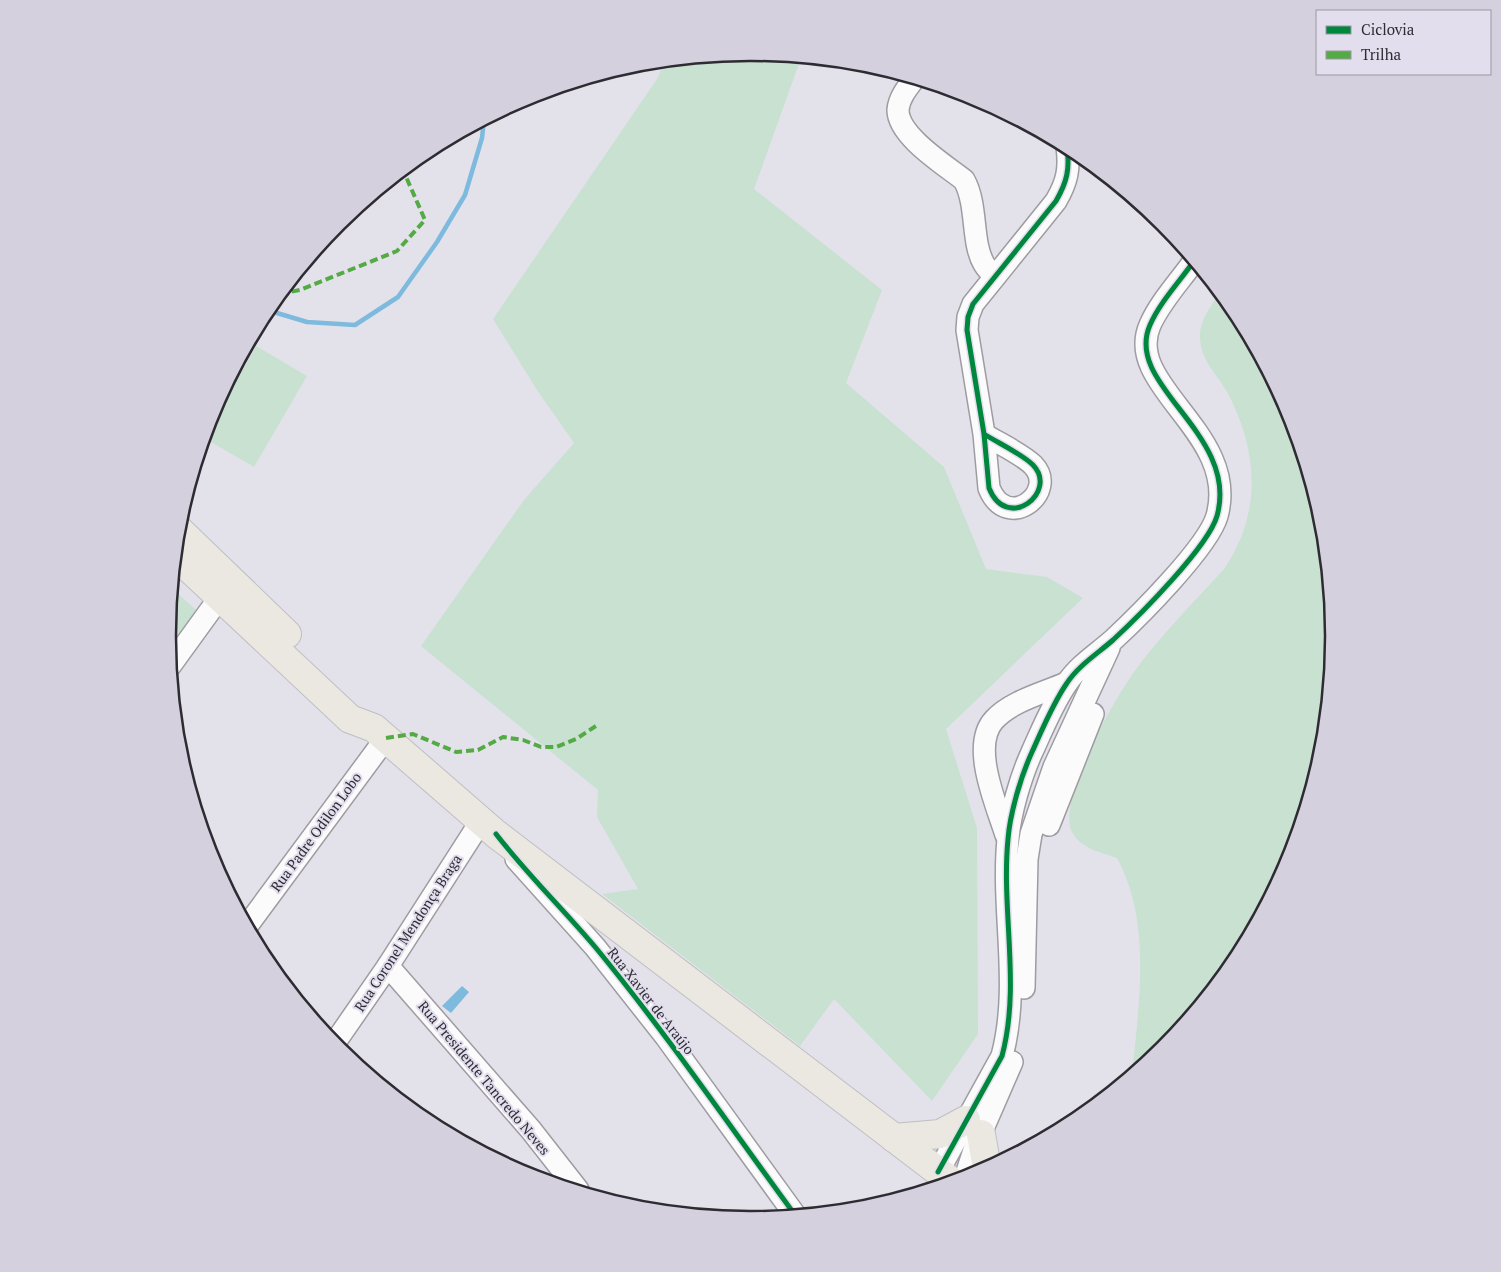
<svg xmlns="http://www.w3.org/2000/svg" width="1501" height="1272" viewBox="0 0 1501 1272" font-family="'PT Serif',serif">
<style>
.green{fill:#c8e1d1}
.water{fill:#7ebadd}
.lines{fill:none;stroke-linecap:round;stroke-linejoin:round}
.stream{stroke:#7ebadd;stroke-width:4.5}
.minor-casing{stroke:#9e9ca2;stroke-width:24}
.major-casing{stroke:#bfbfc3;stroke-width:30}
.minor{stroke:#fbfbfc;stroke-width:21}
.major{stroke:#ebe7e1;stroke-width:28}
.quiet{stroke:#54ab45;stroke-width:4;stroke-dasharray:8 4;stroke-linecap:butt}
.cycleway-casing{stroke:#e2deed;stroke-width:8}
.cycleway{stroke:#00873e;stroke-width:5}
.labels{text-anchor:middle;stroke-width:4;stroke-linejoin:round;paint-order:stroke}
.street-label{font-size:14px;fill:#2e2c32;stroke:#e2deed}
.rim{fill:none;stroke:#2e2c32;stroke-width:2.5}
</style>
<rect width="100%" height="100%" fill="#e3e2ea"/>
<g class="green">
<polygon points="750,53 801,58 754,189 882,290 846,383 944,467 986,569 1047,577 1083,598 946,729 977,828 978,1034 932,1101 834,999 800,1046 602,894 638,889 597,817 598,790 421,646 524,500 574,443 537,390 493,319 657,79 665,61"/>
<path d="M1219,292L1236,312L1290,413L1323,522L1334,636L1323,750L1289,860L1236,960L1163,1049L1132,1074C1139,1004 1152,922 1117,858C1100,852 1081,849 1072,832C1056,800 1114,700 1134,672C1160,636 1194,602 1224,569C1263,512 1258,449 1226,390C1215,372 1200,359 1200,336C1200,319 1212,306 1219,292Z"/>
<polygon points="256,346 307,376 254,467 204,438"/>
<polygon points="172,588 197,611 169,652 167,636"/>
</g>
<polygon class="water" points="462,986 469,992 451,1013 442,1006"/>
<g class="lines">
<polyline class="stream" points="267,310 307,322 355,325 398,297 437,242 465,195 482,138 484,120"/>
<g class="minor-casing">
<g id="minor">
<path d="M914,79C907,88 899,98 898,110C898,136 945,165 964,180C978,205 971,242 984,264C987,269 991,273 995,276"/>
<path d="M984,434C998,443 1022,454 1033,465C1059,492 1007,533 989,488L984,434L967,330L968,317L973,304L1056,201C1067,182 1070,169 1067,147"/>
<polyline points="170,666 220,597"/>
<polyline points="1049,825 1093,714"/>
<path d="M1006,835C997,806 970,746 994,720C1011,701 1044,693 1066,683"/>
<polyline points="516,859 595,947 666,1037 795,1215"/>
<polyline points="247,926 386,738"/>
<polyline points="388,966 531,1130 578,1190"/>
<polyline points="1024,988 1027,859 1031,834 1054,767 1109,648"/>
<polyline points="334,1044 388,966 481,821"/>
<path d="M938,1172L1002,1056C1021,985 1001,911 1008,839C1010,813 1021,776 1032,752C1042,730 1053,703 1067,683C1078,666 1097,654 1113,640C1139,616 1208,547 1217,516C1240,433 1123,386 1150,325C1160,302 1180,281 1194,261"/>
<polyline points="965,1178 975,1147 1012,1062"/>
</g>
</g>
<g class="major-casing">
<g id="major">
<polyline points="178,529 287,634"/>
<polyline points="175,555 350,719 374,728 496,834 952,1182"/>
<polyline points="981,1134 987,1168"/>
<polyline points="894,1138 940,1134 966,1120"/>
</g>
</g>
<use href="#minor" class="minor"/>
<use href="#major" class="major"/>
<g class="quiet">
<polyline points="280,294 300,290 397,251 425,220 403,170"/>
<polyline points="386,738 413,734 456,752 478,750 503,737 523,740 541,747 556,747 576,739 599,724"/>
</g>
<g class="cycleway-casing">
<g id="cycleway">
<path d="M984,434C998,443 1022,454 1033,465C1059,492 1007,533 989,488L984,434L967,330L968,317L973,304L1056,201C1067,182 1070,169 1067,147"/>
<path d="M496,834C527,874 563,909 596,948C666,1033 729,1125 795,1215"/>
<path d="M938,1172L1002,1056C1021,985 1001,911 1008,839C1010,813 1021,776 1032,752C1042,730 1053,703 1067,683C1078,666 1097,654 1113,640C1139,616 1208,547 1217,516C1240,433 1123,386 1150,325C1160,302 1180,281 1194,261"/>
</g>
</g>
<use href="#cycleway" class="cycleway"/>
</g>
<g class="labels">
<g class="street-label">
<text transform="translate(316 832) rotate(-54)" y="5">Rua Padre Odilon Lobo</text>
<text transform="translate(408 933) rotate(-57)" y="5">Rua Coronel Mendonça Braga</text>
<text transform="translate(651 1001) rotate(52)" y="5">Rua Xavier de Araújo</text>
<text transform="translate(484 1078) rotate(50)" y="5">Rua Presidente Tancredo Neves</text>
</g>
</g>
<path d="M0 0H1501V1272H0ZM750 61H751A574 574 0 0 1 1325 635V637A574 574 0 0 1 751 1211H750A574 574 0 0 1 176 637V635A574 574 0 0 1 750 61Z" fill="#d4d0de" fill-rule="evenodd"/>
<path class="rim" d="M750 61H751A574 574 0 0 1 1325 635V637A574 574 0 0 1 751 1211H750A574 574 0 0 1 176 637V635A574 574 0 0 1 750 61Z"/>
<rect x="1316" y="10" width="175" height="65" fill="#e2deed" stroke="#9a97a2"/>
<rect x="1326" y="26" width="25" height="8" fill="#00873e" stroke="#9a97a2"/>
<text x="1361" y="35" font-size="15" fill="#2e2c32">Ciclovia</text>
<rect x="1326" y="51" width="25" height="8" fill="#54ab45" stroke="#9a97a2"/>
<text x="1361" y="60" font-size="15" fill="#2e2c32">Trilha</text>
</svg>
